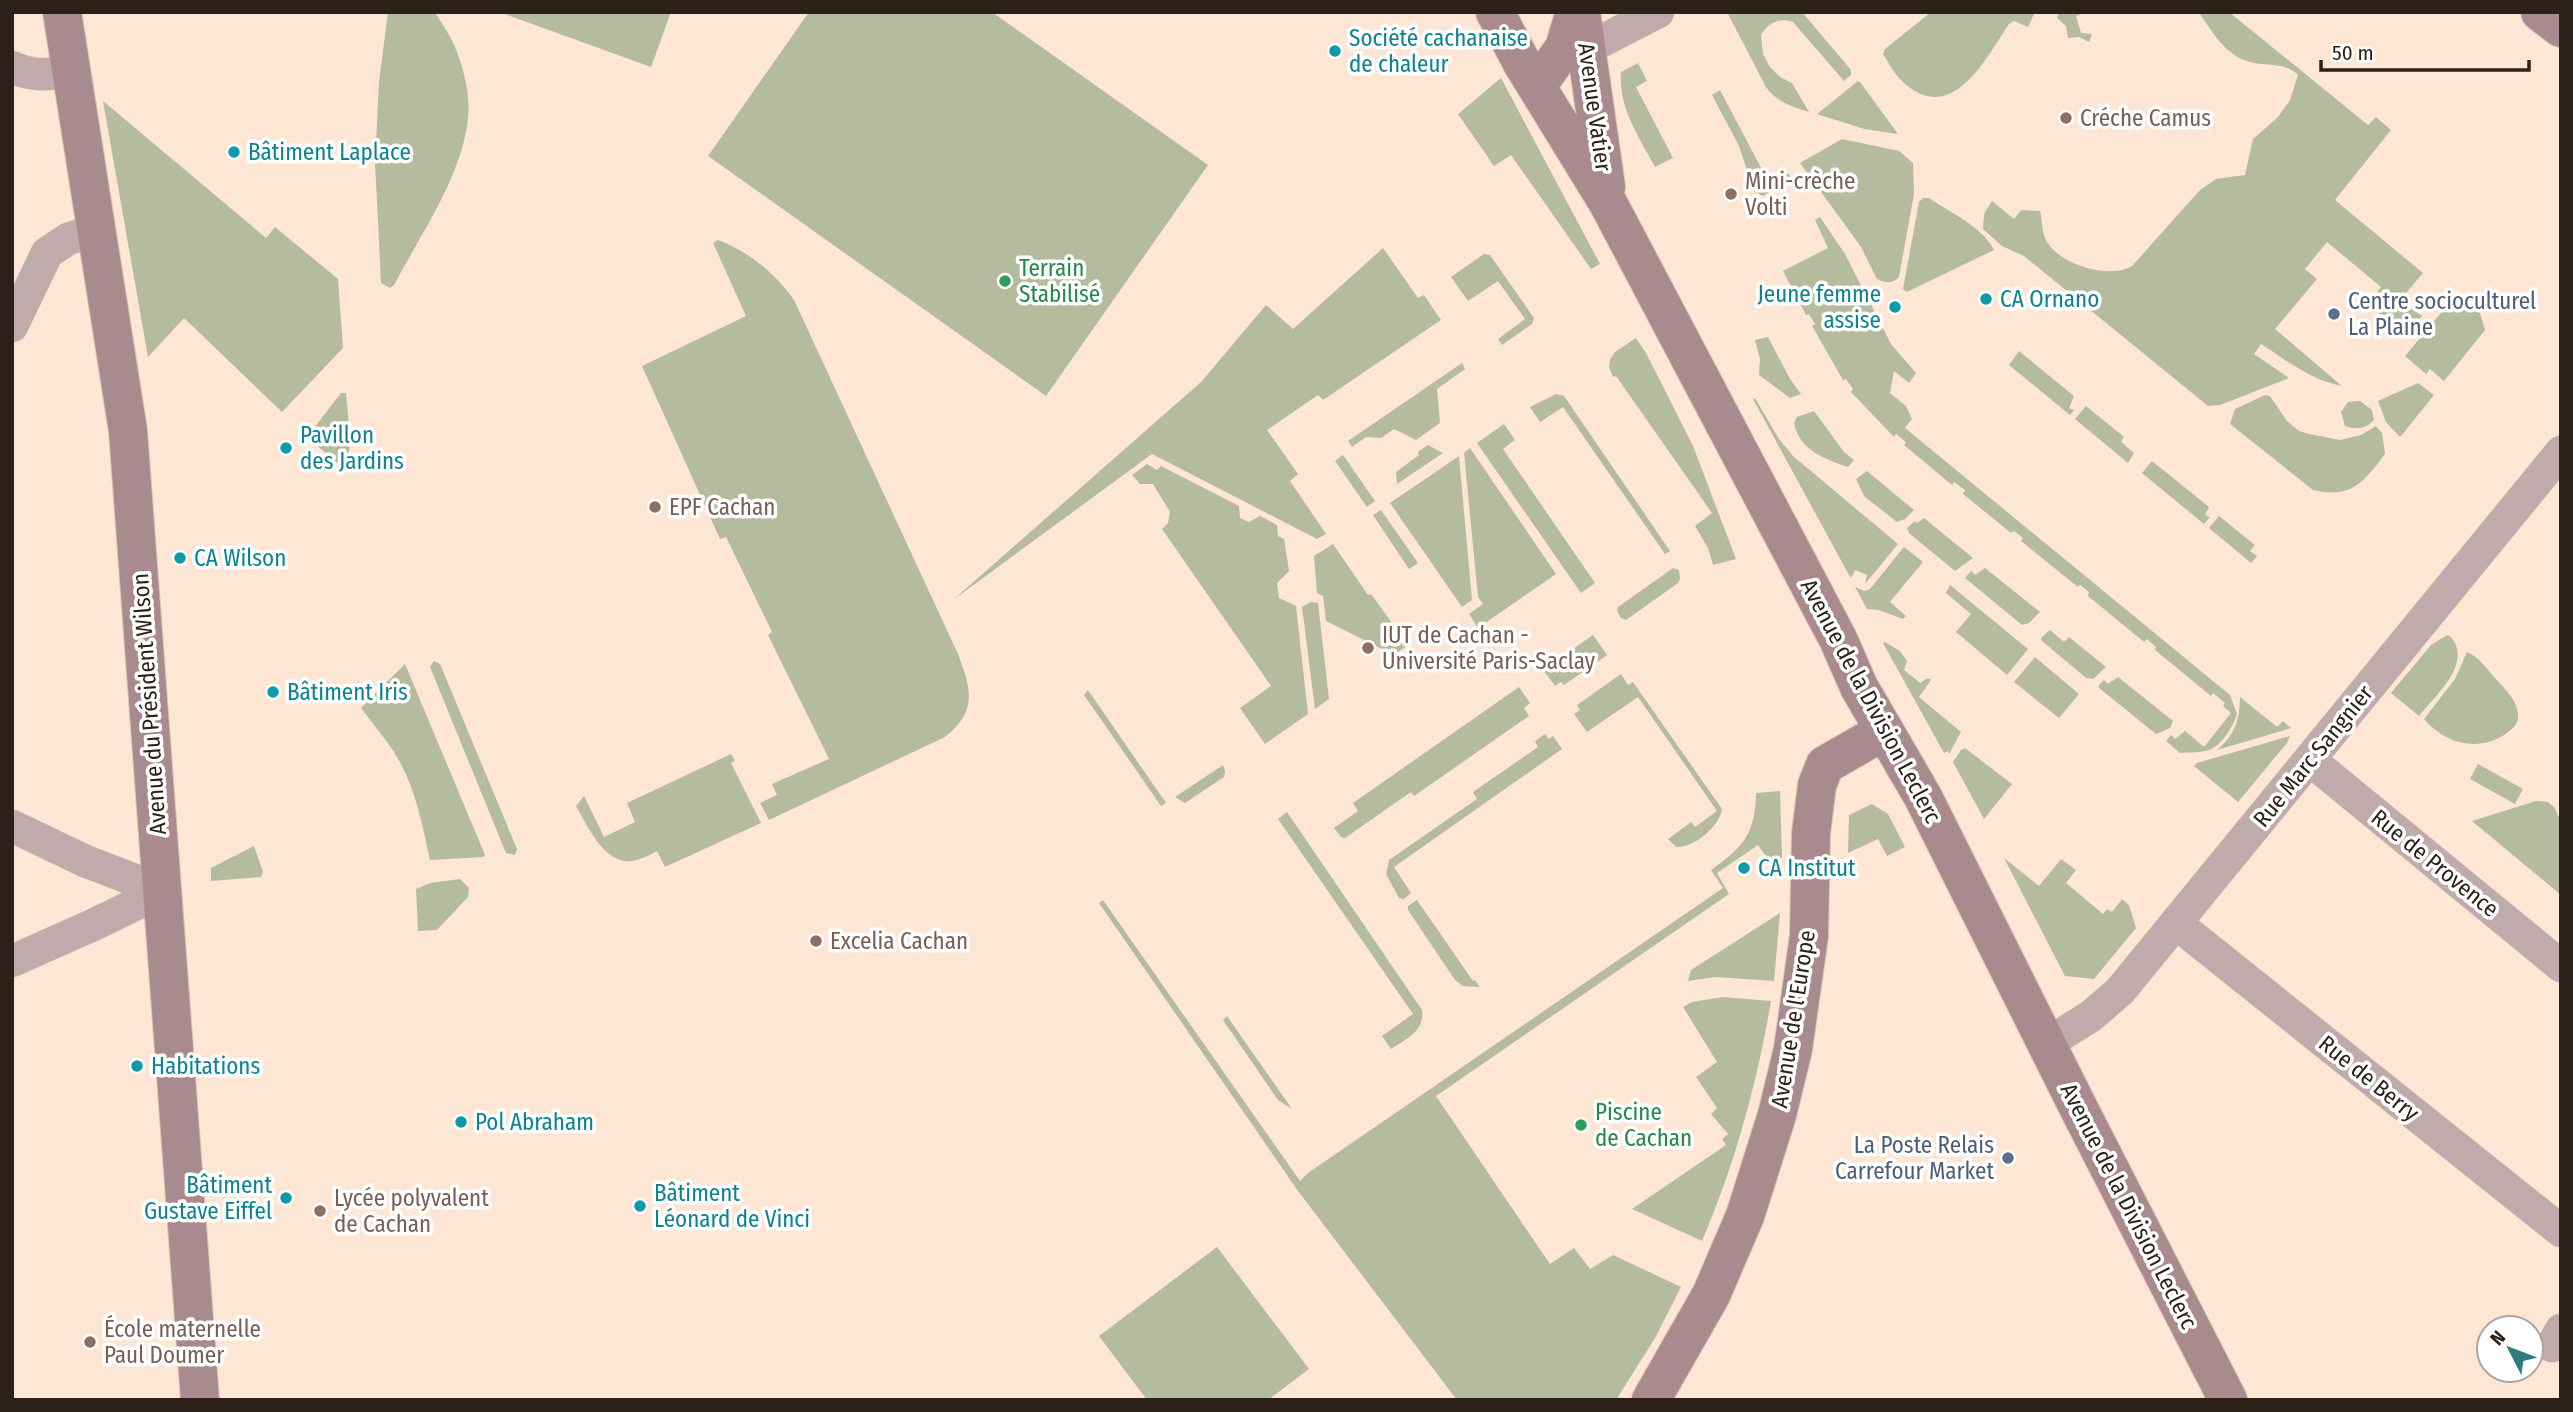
<svg xmlns="http://www.w3.org/2000/svg" width="2573" height="1412" viewBox="0 0 2573 1412" font-family="'Fira Sans Condensed',sans-serif">
<style>
.green{fill:#b5bc9e}
.lines{fill:none;stroke-linecap:round;stroke-linejoin:round}
.street-casing{stroke:#d7c3b2;stroke-width:33}
.secondary-casing{stroke:#d7c3b2;stroke-width:40}
.street{stroke:#bfaaac;stroke-width:32}
.secondary{stroke:#a98a8e;stroke-width:38}
.culture-dot{fill:#0f9aa8;stroke:#fff;stroke-width:2.5}
.education-dot{fill:#8d6e63;stroke:#fff;stroke-width:2.5}
.leisure-dot{fill:#2e9e5b;stroke:#fff;stroke-width:2.5}
.service-dot{fill:#5c6f8a;stroke:#fff;stroke-width:2.5}
.labels{text-anchor:middle;stroke-width:7;stroke-linejoin:round;paint-order:stroke}
.culture-label{font-size:23px;fill:#0d838f;stroke:#fff;text-anchor:start}
.street-label{font-size:23px;fill:#2b2119;stroke:#fff}
.education-label{font-size:23px;fill:#785e54;stroke:#fff;text-anchor:start}
.leisure-label{font-size:23px;fill:#27864d;stroke:#fff;text-anchor:start}
.service-label{font-size:23px;fill:#4e5e75;stroke:#fff;text-anchor:start}
</style>
<rect width="100%" height="100%" fill="#fde6d4"/>
<g class="green">
<path d="M388,12H435C441,23 449,33 454,45C463,65 471,96 468,118C462,176 421,234 394,285L390,288L381,283L375,162L379,82Z"/>
<polygon points="499,12 671,12 651,67"/>
<polygon points="809,12 992,12 1208,165 1046,396 708,156"/>
<path d="M1727,12H1802L1851,70V75L1844,81L1793,22C1779,17 1768,23 1761,35L1763,54L1770,67L1780,77L1792,83L1809,112C1793,107 1776,102 1766,87Z"/>
<path d="M1931,12H2035L2028,27L2014,21L2009,24C1985,60 1951,128 1902,81C1894,74 1889,63 1883,54L1885,49Z"/>
<polygon points="2059,12 2087,12 2076,16 2081,33 2092,34 2089,42 2079,37 2068,38 2066,26 2057,18"/>
<path d="M2199,12H2229L2368,125L2376,117L2391,130L2335,200L2423,273L2400,300L2422,316L2407,336L2368,304L2381,287L2327,242L2305,269L2317,279L2275,329L2342,386C2312,381 2286,360 2261,344L2254,354L2289,378L2220,405L2208,406L2024,256L2002,246L1983,229L1984,214L1992,201L2014,219L2021,210L2040,211C2042,219 2042,230 2045,238C2056,264 2109,280 2132,266L2200,190L2216,179L2245,175L2253,139L2278,117L2290,100L2298,75C2288,65 2275,65 2261,64C2229,61 2215,37 2199,12Z"/>
<path d="M1638,63L1647,81L1636,87L1673,158L1655,167C1639,137 1618,107 1621,72Z"/>
<polygon points="1501,78 1600,264 1591,269 1511,155 1494,166 1458,114"/>
<polygon points="1858,81 1860,82 1898,134 1864,129 1817,114"/>
<polygon points="1720,90 1767,179 1785,171 1793,179 1763,196 1754,191 1739,146 1712,95"/>
<polygon points="103,101 266,238 275,227 338,279 343,348 282,412 184,318 148,357"/>
<path d="M1842,139L1899,151L1913,163L1914,194L1899,277C1893,284 1885,283 1877,279L1861,247L1800,163Z"/>
<path d="M1923,198H1929C1949,212 1983,227 1994,250L1907,292L1903,289L1919,202Z"/>
<path d="M1820,217L1845,254L1891,344L1916,373L1909,383L1894,371L1890,393L1906,406L1912,419L1905,428L2230,695L2237,714C2233,727 2222,745 2209,750C2201,753 2188,752 2180,753L2166,741L2171,735L2175,739L2185,731L2204,747L2231,713L2223,706L2225,703L2213,693L2211,696L2155,650L2156,647L2147,639L2144,642L2088,596L2089,592L2080,585L2078,587L2021,541L2023,538L2014,531L2011,533L1963,494L1965,490L1954,482L1952,485L1904,445L1906,442L1896,434L1894,437L1851,392L1853,389L1846,379L1843,380L1812,326L1815,324L1809,314L1806,315L1783,271L1828,248L1815,220Z"/>
<path d="M718,240C748,251 776,274 794,300L958,654C971,689 978,710 945,737L769,820L760,803L777,795L772,784L829,759L768,635L772,632L726,537L720,539L642,366L746,316L713,243Z"/>
<polygon points="1383,248 1418,298 1424,295 1441,320 1323,400 1318,395 1267,430 1298,474 1290,481 1326,534 1317,539 1152,454 953,600 1201,382 1266,305 1293,329"/>
<polygon points="1484,254 1490,255 1534,318 1532,324 1502,345 1498,339 1525,319 1498,281 1468,301 1451,277"/>
<polygon points="2456,295 2480,313 2485,330 2444,381 2430,369 2426,374 2405,356"/>
<polygon points="1768,337 1790,379 1801,394 1790,398 1759,375 1760,359 1755,340"/>
<polygon points="1636,338 1646,353 1693,446 1736,559 1713,565 1708,548 1695,526 1712,513 1616,376 1613,377 1609,367 1610,360 1615,352"/>
<polygon points="2019,351 2074,396 2069,408 2074,410 2070,415 2009,365"/>
<polygon points="1462,363 1465,369 1437,389 1440,423 1416,440 1394,429 1381,438 1366,437 1352,447 1348,441"/>
<polygon points="2418,383 2434,395 2401,436 2399,436 2386,422 2378,401"/>
<polygon points="341,393 346,393 350,437 348,472 307,437"/>
<polygon points="1556,394 1564,396 1670,551 1665,554 1563,407 1540,422 1530,407"/>
<path d="M2265,395L2270,396L2287,421L2299,431L2309,434L2340,440L2361,435L2376,426L2382,433L2385,454C2363,483 2351,499 2313,490L2230,424L2235,409Z"/>
<polygon points="1755,398 1779,439 1793,456 1898,544 1865,584 1867,575 1855,570 1851,578 1849,575 1753,399"/>
<path d="M2360,401L2372,410L2374,420C2365,429 2357,430 2345,426L2341,412L2348,402Z"/>
<polygon points="2086,406 2124,437 2121,442 2134,453 2128,463 2075,419"/>
<path d="M1814,411L1844,452L1854,460L1848,467C1825,459 1799,450 1794,423L1797,417Z"/>
<polygon points="1504,424 1515,440 1503,449 1595,583 1581,593 1477,443"/>
<polygon points="1428,445 1443,453 1397,484 1396,472 1419,455 1418,452"/>
<polygon points="1470,448 1556,574 1478,628 1469,614 1483,604 1478,597 1464,453"/>
<polygon points="1343,455 1375,501 1367,507 1335,461"/>
<polygon points="1459,456 1472,600 1462,607 1390,503"/>
<polygon points="2152,461 2209,507 2205,515 2210,517 2204,524 2142,473"/>
<polygon points="1147,464 1157,470 1161,466 1239,506 1240,518 1249,522 1260,516 1277,525 1278,536 1284,539 1289,571 1277,583 1279,598 1296,606 1308,714 1265,744 1240,708 1271,686 1162,529 1168,523 1170,512 1153,484 1140,484 1132,475"/>
<polygon points="1867,471 1914,510 1905,519 1897,522 1864,496 1856,479"/>
<polygon points="1381,510 1418,563 1409,569 1373,515"/>
<polygon points="2219,516 2255,545 2250,551 2257,556 2251,563 2209,528"/>
<polygon points="1924,518 1973,558 1955,571 1909,533 1907,528 1915,521 1917,523"/>
<polygon points="1333,544 1368,595 1371,594 1408,645 1394,655 1326,621 1323,596 1317,593 1314,556"/>
<polygon points="1904,547 1923,562 1890,602 1906,616 1903,619 1879,610 1867,609 1855,587 1865,591 1870,589"/>
<polygon points="1673,568 1679,570 1680,579 1678,583 1626,620 1621,618 1617,611 1618,607"/>
<polygon points="1985,568 2040,612 2029,623 2022,625 1965,578 1971,571 1975,575"/>
<polygon points="1950,585 2028,649 2007,675 1956,632 1971,614 1946,593"/>
<polygon points="1311,602 1318,603 1329,699 1315,709 1302,607"/>
<polygon points="2050,630 2064,642 2069,637 2106,667 2093,679 2086,678 2041,640 2042,637"/>
<polygon points="1593,635 1607,655 1564,685 1561,682 1555,686 1543,670"/>
<path d="M2447,635L2451,637C2473,664 2435,696 2419,716L2391,693L2431,645Z"/>
<polygon points="1885,642 1900,651 1907,661 1904,670 1920,683 1928,678 1931,680 1919,697 1961,732 1949,754 1948,751 1944,753 1883,643"/>
<path d="M2467,652C2478,656 2487,669 2495,678C2504,688 2518,701 2518,715C2519,722 2513,729 2507,733C2479,753 2445,744 2424,719L2455,679Z"/>
<polygon points="2035,657 2079,694 2059,718 2014,682"/>
<polygon points="434,661 440,664 517,849 515,855 506,853 430,667"/>
<path d="M405,664L485,855L483,857L430,860C422,823 415,785 394,752C384,737 372,723 361,708Z"/>
<path d="M1621,674L1628,685L1633,682L1722,809C1720,826 1694,848 1676,847L1668,839L1691,822L1695,827L1717,811L1638,697L1587,732L1574,714L1580,710L1577,705Z"/>
<polygon points="2118,677 2173,721 2170,728 2156,734 2099,688 2099,685 2104,680 2108,684"/>
<polygon points="1519,687 1530,703 1524,708 1529,716 1414,796 1411,792 1345,838 1341,837 1334,828 1358,811 1353,803"/>
<polygon points="1088,690 1166,803 1161,806 1084,695"/>
<path d="M2240,697L2277,727L2283,721L2291,728L2217,750C2235,735 2240,719 2240,697Z"/>
<polygon points="1545,734 1549,739 1553,736 1562,749 1394,867 1411,893 1404,899 1399,898 1386,874 1389,860 1477,799 1473,792 1538,747 1535,741"/>
<polygon points="2290,736 2287,743 2238,802 2194,766 2197,763"/>
<polygon points="1965,748 2012,784 1984,819 1953,762 1961,750"/>
<path d="M731,754L735,761L731,763L761,823L665,867L657,851C651,854 644,858 637,860C606,869 588,827 576,806L584,796L604,837L635,822L627,803Z"/>
<polygon points="2478,764 2523,789 2515,804 2470,779"/>
<polygon points="1223,765 1225,771 1224,777 1185,803 1175,797"/>
<path d="M1780,791L1782,858L1772,865L1758,845L1717,873L1729,894L1436,1096L1550,1264L1574,1248L1590,1269L1613,1255L1681,1287L1655,1338L1616,1400H1457L1298,1191L1099,903L1103,900L1300,1181L1308,1173L1723,888L1711,870C1743,847 1755,835 1756,793Z"/>
<polygon points="2536,801 2548,802 2555,808 2558,816 2561,814 2561,895 2472,821"/>
<polygon points="1872,804 1888,814 1905,847 1887,856 1878,839 1848,853 1849,815"/>
<path d="M1287,812L1422,1010C1425,1031 1406,1039 1391,1049L1382,1036L1413,1014L1278,819Z"/>
<polygon points="254,846 263,872 261,877 211,881 211,868"/>
<polygon points="2004,858 2039,886 2061,859 2076,870 2066,883 2103,914 2107,909 2112,912 2122,899 2129,905 2136,928 2094,979 2065,976"/>
<polygon points="460,879 469,888 468,897 437,930 418,931 416,889 430,883"/>
<polygon points="1417,900 1473,981 1475,980 1480,987 1463,986 1455,980 1408,910 1408,906"/>
<polygon points="1780,913 1774,981 1716,977 1688,981 1691,970"/>
<path d="M1723,997L1771,1001C1757,1084 1735,1164 1702,1241L1632,1209L1726,1145L1722,1139L1728,1134L1711,1114L1717,1108L1696,1077L1717,1062L1683,1007L1692,1002Z"/>
<polygon points="1227,1016 1292,1109 1278,1100 1223,1020"/>
<polygon points="1217,1247 1309,1369 1268,1400 1147,1400 1099,1336"/>
</g>
<g class="lines">
<g class="street-casing">
<g id="street">
<polyline points="1586,49 1658,12"/>
<path d="M12,67C33,77 49,75 71,71"/>
<polyline points="12,326 47,253 68,239 96,230"/>
<polyline points="2310,760 2561,966"/>
<polyline points="12,826 85,861 163,891"/>
<polyline points="2177,924 2561,1231"/>
<polyline points="12,961 93,925 163,891"/>
<polyline points="2048,1043 2091,1016 2120,991 2561,452"/>
<polyline points="2552,1346 2561,1330"/>
</g>
</g>
<g class="secondary-casing">
<g id="secondary">
<polyline points="62,12 128,431 200,1400"/>
<polyline points="1495,12 1522,63 1608,203 1838,639 1859,687 1923,797 2078,1107 2228,1400"/>
<polyline points="1581,12 1606,187"/>
<polyline points="2540,12 2561,28"/>
<polyline points="1537,86 1564,48 1575,12"/>
<polyline points="1651,1400 1711,1295 1745,1216 1777,1115 1793,1049 1809,936 1811,833 1817,785 1825,765 1884,731"/>
</g>
</g>
<use href="#street" class="street"/>
<use href="#secondary" class="secondary"/>
</g>
<g class="culture-dot">
<circle cx="1335" cy="51" r="7"/>
<circle cx="234" cy="152" r="7"/>
<circle cx="1986" cy="299" r="7"/>
<circle cx="1895" cy="307" r="7"/>
<circle cx="286" cy="448" r="7"/>
<circle cx="180" cy="558" r="7"/>
<circle cx="273" cy="692" r="7"/>
<circle cx="1744" cy="868" r="7"/>
<circle cx="137" cy="1066" r="7"/>
<circle cx="461" cy="1122" r="7"/>
<circle cx="286" cy="1198" r="7"/>
<circle cx="640" cy="1206" r="7"/>
</g>
<g class="education-dot">
<circle cx="2066" cy="118" r="7"/>
<circle cx="1731" cy="194" r="7"/>
<circle cx="655" cy="507" r="7"/>
<circle cx="1368" cy="648" r="7"/>
<circle cx="816" cy="941" r="7"/>
<circle cx="320" cy="1211" r="7"/>
<circle cx="90" cy="1342" r="7"/>
</g>
<g class="leisure-dot">
<circle cx="1005" cy="281" r="7"/>
<circle cx="1581" cy="1125" r="7"/>
</g>
<g class="service-dot">
<circle cx="2334" cy="314" r="7"/>
<circle cx="2008" cy="1158" r="7"/>
</g>
<g class="labels">
<g class="culture-label">
<text x="1349" y="46">Société cachanaise<tspan x="1349" dy="26">de chaleur</tspan></text>
<text x="248" y="160">Bâtiment Laplace</text>
<text x="1881" y="302" text-anchor="end">Jeune femme<tspan x="1881" dy="26">assise</tspan></text>
<text x="2000" y="307">CA Ornano</text>
<text x="300" y="443">Pavillon<tspan x="300" dy="26">des Jardins</tspan></text>
<text x="194" y="566">CA Wilson</text>
<text x="287" y="700">Bâtiment Iris</text>
<text x="1758" y="876">CA Institut</text>
<text x="151" y="1074">Habitations</text>
<text x="475" y="1130">Pol Abraham</text>
<text x="272" y="1193" text-anchor="end">Bâtiment<tspan x="272" dy="26">Gustave Eiffel</tspan></text>
<text x="654" y="1201">Bâtiment<tspan x="654" dy="26">Léonard de Vinci</tspan></text>
</g>
<g class="street-label">
<text transform="translate(1595 107) rotate(82)" y="8">Avenue Vatier</text>
<text transform="translate(1871 701) rotate(62)" y="8">Avenue de la Division Leclerc</text>
<text transform="translate(149 704) rotate(-94)" y="8">Avenue du Président Wilson</text>
<text transform="translate(2313 756) rotate(-51)" y="8">Rue Marc Sangnier</text>
<text transform="translate(2435 863) rotate(39)" y="8">Rue de Provence</text>
<text transform="translate(1793 1019) rotate(-81)" y="8">Avenue de l'Europe</text>
<text transform="translate(2369 1078) rotate(39)" y="8">Rue de Berry</text>
<text transform="translate(2129 1206) rotate(63)" y="8">Avenue de la Division Leclerc</text>
</g>
<g class="education-label">
<text x="2080" y="126">Créche Camus</text>
<text x="1745" y="189">Mini-crèche<tspan x="1745" dy="26">Volti</tspan></text>
<text x="669" y="515">EPF Cachan</text>
<text x="1382" y="643">IUT de Cachan -<tspan x="1382" dy="26">Université Paris-Saclay</tspan></text>
<text x="830" y="949">Excelia Cachan</text>
<text x="334" y="1206">Lycée polyvalent<tspan x="334" dy="26">de Cachan</tspan></text>
<text x="104" y="1337">École maternelle<tspan x="104" dy="26">Paul Doumer</tspan></text>
</g>
<g class="leisure-label">
<text x="1019" y="276">Terrain<tspan x="1019" dy="26">Stabilisé</tspan></text>
<text x="1595" y="1120">Piscine<tspan x="1595" dy="26">de Cachan</tspan></text>
</g>
<g class="service-label">
<text x="2348" y="309">Centre socioculturel<tspan x="2348" dy="26">La Plaine</tspan></text>
<text x="1994" y="1153" text-anchor="end">La Poste Relais<tspan x="1994" dy="26">Carrefour Market</tspan></text>
</g>
</g>
<rect width="2573" height="1412" fill="none" stroke="#2b2119" stroke-width="28"/>
<g transform="translate(2510 1349) rotate(312)"><circle r="33" fill="#ffffff" stroke="#aaa6a3" stroke-width="2"/>
<path d="M0-5L12 26L0 18L-12 26Z" fill="#327c7f"/>
<text y="-10" font-size="19" font-weight="bold" text-anchor="middle" fill="#2b2119">N</text>
</g>
<path d="M2321 60v10h208v-10" fill="none" stroke="#2b2119" stroke-width="3.5"/>
<text x="2332" y="60" font-size="21" fill="#2b2119" stroke="#ffffff" stroke-width="5" paint-order="stroke">50 m</text>
</svg>
